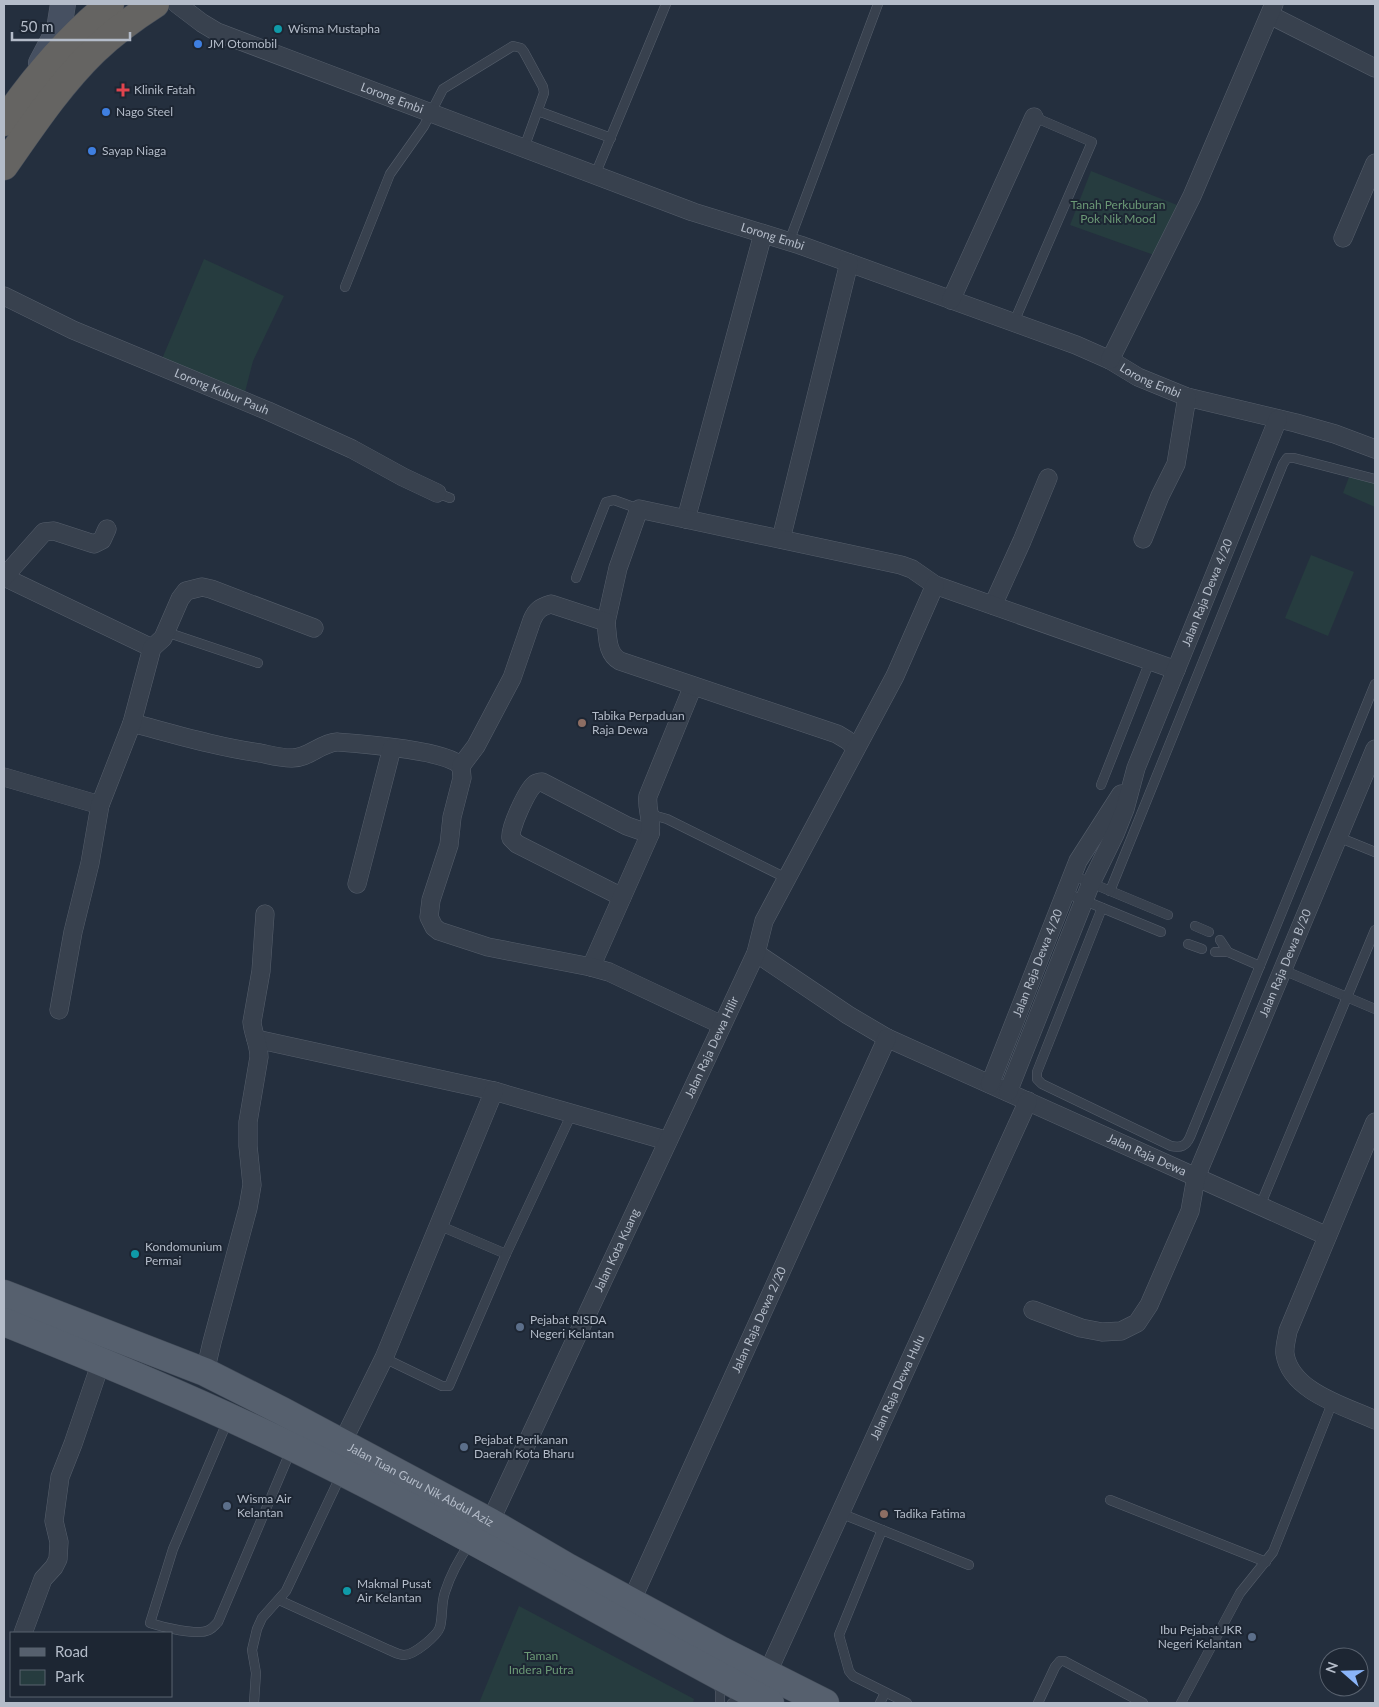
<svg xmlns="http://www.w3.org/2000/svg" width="1379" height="1707" viewBox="0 0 1379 1707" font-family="Lato,sans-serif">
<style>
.green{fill:#263c3f}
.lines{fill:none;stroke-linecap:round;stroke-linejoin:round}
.service-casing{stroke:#565f6c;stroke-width:10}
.minor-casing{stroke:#565f6c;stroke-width:19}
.secondary-casing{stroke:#565f6c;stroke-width:26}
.primary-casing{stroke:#414a57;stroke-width:29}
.trunk-casing{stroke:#434c59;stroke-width:29}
.service{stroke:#38414e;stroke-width:9}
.minor{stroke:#38414e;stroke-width:18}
.secondary{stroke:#465061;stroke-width:25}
.primary{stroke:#56606e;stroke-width:28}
.trunk{stroke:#656462;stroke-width:28}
.culture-dot{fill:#0f9aa8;stroke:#1d2633;stroke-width:2}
.shop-dot{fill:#3f7fe0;stroke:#1d2633;stroke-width:2}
.health-dot{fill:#e0444e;stroke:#1d2633;stroke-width:2}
.education-dot{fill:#8d6e63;stroke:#1d2633;stroke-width:2}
.service-dot{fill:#5c6f8a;stroke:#1d2633;stroke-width:2}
.labels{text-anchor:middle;stroke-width:4;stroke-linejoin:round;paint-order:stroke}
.poi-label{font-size:12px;fill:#b4bcc9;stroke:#1d2633;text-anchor:start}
.street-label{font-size:12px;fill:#b4bcc9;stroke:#1d2633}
.park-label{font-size:12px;fill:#6b9a76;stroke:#1d2633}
</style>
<rect width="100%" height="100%" fill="#242f3e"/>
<g class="green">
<polygon points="1091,171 1177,205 1154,255 1070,225"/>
<polygon points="204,259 284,296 253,361 245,392 162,359"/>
<polygon points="1349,477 1375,483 1375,507 1343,493"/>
<polygon points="1311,555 1354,572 1328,636 1285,618"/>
<polygon points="519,1606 694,1699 693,1703 479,1703"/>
</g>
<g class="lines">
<g class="service-casing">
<g id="service">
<polyline points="538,111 611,138"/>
<polyline points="595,175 666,4"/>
<polyline points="789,242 878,4"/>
<polyline points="345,287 390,174 424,126 443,89 513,46 521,48 524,52 543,87 544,93 524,148"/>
<polyline points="1014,322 1092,142 1034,117"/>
<polyline points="437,493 450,498"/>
<polyline points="576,578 606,502 614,500 639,509"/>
<polyline points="166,632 258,663"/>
<polyline points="1101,785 1150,661"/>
<polyline points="649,814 667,819 786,878"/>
<polyline points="1338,837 1375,852"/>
<polyline points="1072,875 1168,915"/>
<polyline points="1110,891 1283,464 1287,458 1294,458 1375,479"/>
<polyline points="1066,893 1161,932"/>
<path d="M1102,908L1037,1072V1079L1042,1084L1171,1146C1181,1148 1186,1146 1190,1137L1375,684"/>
<polyline points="1195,926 1209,932"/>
<polyline points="1220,940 1228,952"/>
<polyline points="1188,944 1202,949"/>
<polyline points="1215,952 1228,952 1260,966"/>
<polyline points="1283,970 1375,1009"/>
<polyline points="1260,1206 1375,930"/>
<polyline points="438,1225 506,1254"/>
<polyline points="384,1358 442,1386 449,1386 506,1254 572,1113"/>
<path d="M228,1420L173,1549L150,1623C162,1627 197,1636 209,1630C213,1628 215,1625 218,1622L291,1450"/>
<polyline points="1110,1500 1266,1562"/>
<polyline points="840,1513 969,1565"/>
<polyline points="882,1530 839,1635 849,1671 853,1676 907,1703"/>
<path d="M279,1600L389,1650C394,1652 399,1655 404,1655C414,1655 437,1636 440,1627C443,1615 441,1603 445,1592C451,1573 459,1559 470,1543"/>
<polyline points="716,1681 720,1690 720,1703"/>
<polyline points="254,1703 256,1673 252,1650 257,1629 262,1618 286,1591 341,1475"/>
<polyline points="732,1703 736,1702 749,1703"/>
<polyline points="880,1703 885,1693"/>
<polyline points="1038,1703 1055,1667 1060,1661 1064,1661 1143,1703"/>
<polyline points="1181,1703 1240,1593 1273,1552 1333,1401"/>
</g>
</g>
<g class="minor-casing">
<g id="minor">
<path id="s1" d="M177,4L202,23L217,32L693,212L800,245L1076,345L1110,360L1138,377L1187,397L1296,423L1335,434L1375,449"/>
<polyline points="1270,15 1375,68"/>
<polyline points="1343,238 1375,163"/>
<path id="s2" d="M4,296L73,330L268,411L352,449L403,477L437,493"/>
<polyline points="951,300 1034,117"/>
<polyline points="1110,360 1192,196 1274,4"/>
<polyline points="686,519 763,234"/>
<polyline points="781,539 849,263"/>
<polyline points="1143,539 1160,496 1176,464 1187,397"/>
<polyline points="4,577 152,648"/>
<polyline points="4,577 44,532 54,531 94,544 102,540 107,529"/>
<polyline points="993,605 1022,541 1048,478"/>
<polyline points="606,622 618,568 639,509 901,565 912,569 935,585 1176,670"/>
<path d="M132,723C174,734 217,747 260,753C270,755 281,758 291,758C308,759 320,743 337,742C363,744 445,750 461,766"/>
<polyline points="4,777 100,805"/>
<polyline points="357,884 392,748"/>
<path d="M622,897L517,844L511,838C509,829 527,790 535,784C538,782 539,782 542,782L627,826L650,834"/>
<path id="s3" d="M756,953L848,1015L887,1038L1327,1236"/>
<path d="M591,967L650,834C653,821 646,809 648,796L693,686"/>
<polyline points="59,1010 73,932 90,863 100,805 132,723 152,648 163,638 180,599 186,591 202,587 211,589 314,628"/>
<path d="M722,1025L609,972L591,967L488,947L439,931L434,927L429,917L431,900L449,845L452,817L462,778L461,766L476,746L512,678L532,620C536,610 541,607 551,604L606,622C608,636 606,653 620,661L837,734L847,740L856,748"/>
<polyline points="256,1039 494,1091 668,1141"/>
<path id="s4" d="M990,1084L1078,861L1121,794"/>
<path id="s5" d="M1008,1092L1091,883L1115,834L1125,809L1136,768L1278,419"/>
<path d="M1375,1122L1288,1331C1287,1338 1284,1347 1285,1354C1291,1392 1345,1406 1375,1420"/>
<path id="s6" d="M1033,1310L1081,1328L1102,1332L1121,1331L1137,1323L1149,1305L1190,1211L1196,1177L1375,749"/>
<path d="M205,1372L212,1342L248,1208L252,1185L248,1146V1122L259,1057C259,1044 253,1034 252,1022L261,971L265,914"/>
<polyline points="342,1443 384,1358 494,1091"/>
<path id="s7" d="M490,1522L756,953L764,921L895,676L935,585"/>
<path id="s8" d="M631,1602L887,1038"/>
<polyline points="23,1633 43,1579 54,1567 58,1559 59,1542 54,1521 60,1477 73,1444 101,1362"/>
<path id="s9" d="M767,1674L1028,1101"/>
</g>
</g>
<g class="secondary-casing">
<polyline id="secondary" points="41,63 59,29 63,4"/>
</g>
<g class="primary-casing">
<g id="primary">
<path id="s10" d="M4,1294L205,1372L282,1411L490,1522L569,1568L722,1651L825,1703"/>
<path d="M4,1322C101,1361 198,1401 292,1447C455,1526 610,1619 770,1703"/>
</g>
</g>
<g class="trunk-casing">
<g id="trunk">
<path d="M4,122C34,78 69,37 110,4"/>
<path d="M4,166C32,126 59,85 94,51C113,33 133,18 155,4"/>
</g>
</g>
<use href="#service" class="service"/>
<use href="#minor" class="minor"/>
<use href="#secondary" class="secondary"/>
<use href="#primary" class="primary"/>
<use href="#trunk" class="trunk"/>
</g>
<g class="culture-dot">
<circle cx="278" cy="29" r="5"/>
<circle cx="135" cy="1254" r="5"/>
<circle cx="347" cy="1591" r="5"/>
</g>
<g class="shop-dot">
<circle cx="198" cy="44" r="5"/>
<circle cx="106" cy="112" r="5"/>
<circle cx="92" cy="151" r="5"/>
</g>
<path class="health-dot" d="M120.5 82.5h5v5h5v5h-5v5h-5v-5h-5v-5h5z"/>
<g class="education-dot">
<circle cx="582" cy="723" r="5"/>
<circle cx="884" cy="1514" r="5"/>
</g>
<g class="service-dot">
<circle cx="520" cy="1327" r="5"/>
<circle cx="464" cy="1447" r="5"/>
<circle cx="227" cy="1506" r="5"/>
<circle cx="1252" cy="1637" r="5"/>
</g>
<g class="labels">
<g class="poi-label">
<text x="288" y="33">Wisma Mustapha</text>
<text x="208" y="48">JM Otomobil</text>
<text x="134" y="94">Klinik Fatah</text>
<text x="116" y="116">Nago Steel</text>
<text x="102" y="155">Sayap Niaga</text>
<text x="592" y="720">Tabika Perpaduan<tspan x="592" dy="14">Raja Dewa</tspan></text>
<text x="145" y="1251">Kondomunium<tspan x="145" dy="14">Permai</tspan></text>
<text x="530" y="1324">Pejabat RISDA<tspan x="530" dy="14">Negeri Kelantan</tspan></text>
<text x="474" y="1444">Pejabat Perikanan<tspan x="474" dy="14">Daerah Kota Bharu</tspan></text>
<text x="237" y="1503">Wisma Air<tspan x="237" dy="14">Kelantan</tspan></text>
<text x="894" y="1518">Tadika Fatima</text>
<text x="357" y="1588">Makmal Pusat<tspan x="357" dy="14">Air Kelantan</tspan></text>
<text x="1242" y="1634" text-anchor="end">Ibu Pejabat JKR<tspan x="1242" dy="14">Negeri Kelantan</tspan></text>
</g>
<g class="street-label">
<text dy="4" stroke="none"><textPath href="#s1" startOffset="236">Lorong Embi</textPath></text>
<text dy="4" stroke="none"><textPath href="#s1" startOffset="641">Lorong Embi</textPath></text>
<text dy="4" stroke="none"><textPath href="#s1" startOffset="1046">Lorong Embi</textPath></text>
<text dy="4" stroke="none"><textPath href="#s2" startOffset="238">Lorong Kubur Pauh</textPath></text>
<text dy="4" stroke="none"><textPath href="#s5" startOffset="538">Jalan Raja Dewa 4/20</textPath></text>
<text dy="4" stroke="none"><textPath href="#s4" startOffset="130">Jalan Raja Dewa 4/20</textPath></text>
<text dy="4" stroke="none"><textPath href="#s6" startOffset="500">Jalan Raja Dewa B/20</textPath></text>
<text dy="4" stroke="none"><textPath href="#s7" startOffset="524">Jalan Raja Dewa Hilir</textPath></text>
<text dy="4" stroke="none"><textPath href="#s3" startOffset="441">Jalan Raja Dewa</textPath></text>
<text dy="4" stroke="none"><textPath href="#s7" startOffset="300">Jalan Kota Kuang</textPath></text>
<text dy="4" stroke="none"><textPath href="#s8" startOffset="310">Jalan Raja Dewa 2/20</textPath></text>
<text dy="4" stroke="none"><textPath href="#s9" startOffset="315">Jalan Raja Dewa Hulu</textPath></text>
<text dy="4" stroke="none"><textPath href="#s10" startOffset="459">Jalan Tuan Guru Nik Abdul Aziz</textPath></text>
</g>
<g class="park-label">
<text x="1118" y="209">Tanah Perkuburan<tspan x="1118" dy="14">Pok Nik Mood</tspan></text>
<text x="541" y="1660">Taman<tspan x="541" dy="14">Indera Putra</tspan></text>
</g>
</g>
<rect width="1379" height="1707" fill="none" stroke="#b4bcc9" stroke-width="10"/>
<rect x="10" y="1632" width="162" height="65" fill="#1d2633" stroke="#59626f"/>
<rect x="20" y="1648" width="25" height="8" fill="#56606e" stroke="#59626f"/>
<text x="55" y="1657" font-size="15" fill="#b4bcc9">Road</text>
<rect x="20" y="1670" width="25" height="15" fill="#263c3f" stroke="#59626f"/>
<text x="55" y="1682" font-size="15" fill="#b4bcc9">Park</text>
<g transform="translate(1344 1672) rotate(290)"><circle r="24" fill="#1d2633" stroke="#59626f"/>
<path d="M0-4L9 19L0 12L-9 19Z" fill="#8ab4f8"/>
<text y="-8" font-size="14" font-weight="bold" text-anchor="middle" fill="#b4bcc9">N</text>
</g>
<path d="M12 32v8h118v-8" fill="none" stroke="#b4bcc9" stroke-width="2.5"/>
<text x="20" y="32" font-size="15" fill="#b4bcc9" stroke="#1d2633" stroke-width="4" paint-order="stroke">50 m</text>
</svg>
